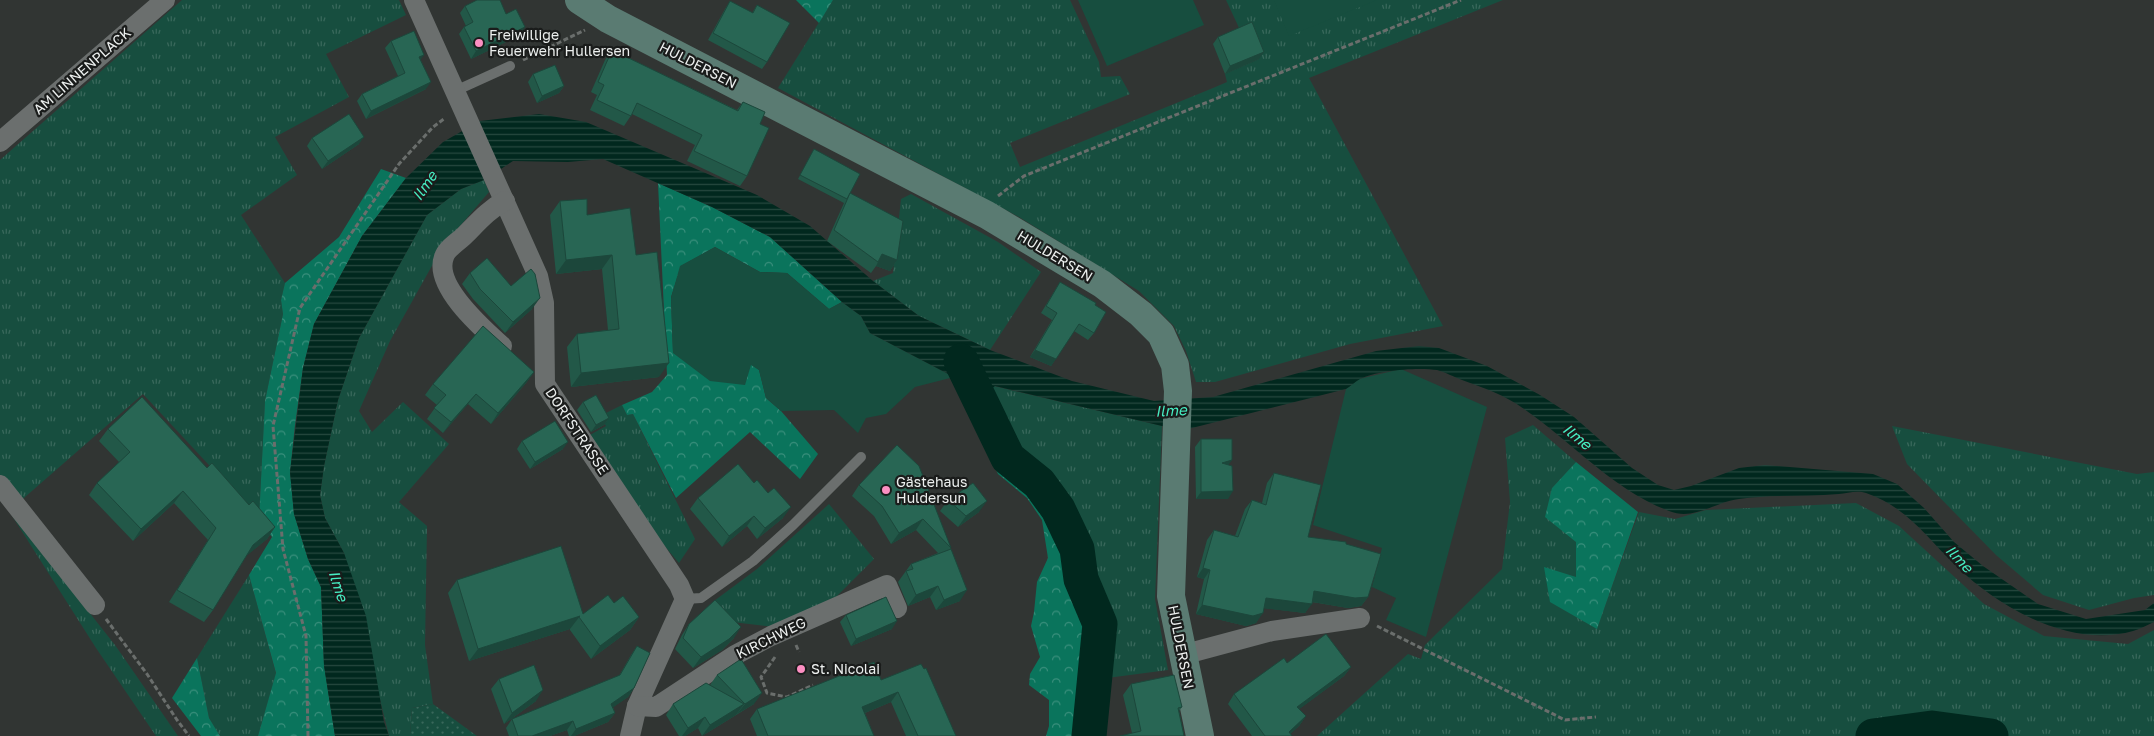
<svg xmlns="http://www.w3.org/2000/svg" width="2154" height="736" viewBox="0 0 2154 736" font-family="'Golos Text',sans-serif">
<style>
.grass{fill:url(#grass-tufts)}
.forest{fill:url(#forest-crowns)}
.park{fill:url(#park-dots)}
.garden{fill:#174e3f}
.water{fill:url(#water-rules)}
.lines{fill:none;stroke-linecap:round;stroke-linejoin:round}
.river{stroke:#01281e;stroke-width:35}
.path{stroke:#6a6e6c;stroke-width:3;stroke-dasharray:5 2.5;stroke-linecap:butt}
.lane{stroke:#6b6f6e;stroke-width:10}
.street{stroke:#6b6f6e;stroke-width:20}
.secondary{stroke:#5a7b72;stroke-width:28}
.wall{fill:#225848}
.shaded-wall{fill:#1c473b}
.building{fill:#286654;stroke:#1c473b}
.poi-dot{fill:#fc8fc2;stroke:#1a1c1b;stroke-width:2}
.labels{text-anchor:middle;stroke-width:4.5;stroke-linejoin:round;paint-order:stroke}
.poi-label{font-size:14px;fill:#edf0ef;stroke:#1a1c1b;text-anchor:start}
.street-label{font-size:14px;fill:#edf0ef;stroke:#1a1c1b}
.water-label{font-size:15px;font-style:italic;fill:#46edc2;stroke:#1a1c1b}
</style>
<defs>
<pattern id="grass-tufts" width="24" height="20" patternUnits="userSpaceOnUse" patternTransform="scale(1.25)"><rect width="24" height="20" fill="#174e3f"/><path d="M3 7l-1-3M5 7V3M7 7l1-3M15 17l-1-3M17 17v-4M19 17l1-3" fill="none" stroke="#39685b"/></pattern>
<pattern id="forest-crowns" width="20" height="18" patternUnits="userSpaceOnUse" patternTransform="scale(1.25)"><rect width="20" height="18" fill="#0a745c"/><path d="M2 6a3 3 0 1 1 6 0M12 15a3 3 0 1 1 6 0" fill="none" stroke="#3a8f7c"/></pattern>
<pattern id="park-dots" width="8" height="8" patternUnits="userSpaceOnUse" patternTransform="scale(1.25)"><rect width="8" height="8" fill="#174e3f"/><path d="M2 2h.1M6 6h.1" fill="none" stroke="#39685b" stroke-width="1.8" stroke-linecap="round"/></pattern>
<pattern id="water-rules" width="6" height="5" patternUnits="userSpaceOnUse" patternTransform="scale(1.25)"><rect width="6" height="5" fill="#01281e"/><path d="M0 2.5h6" fill="none" stroke="#26483f"/></pattern>
</defs>
<rect width="100%" height="100%" fill="#313533"/>
<g class="grass">
<polygon points="182,0 399,0 406,15 326,54 349,97 275,137 297,175 241,215 285,283 281,300 283,314 265,401 259,519 143,394 9,511 115,645 178,736 156,736 96,648 9,511 0,500 0,160"/>
<polygon points="833,0 1070,0 1099,62 1101,77 1120,76 1130,94 1010,143 1020,167 1213,88 1227,82 1225,74 1259,59 1241,32 1226,0 1503,0 1309,78 1443,326 1350,344 1215,382 1196,382 1186,351 1174,326 1139,291 1019,217 778,88"/>
<polygon points="484,180 489,192 443,246 390,341 359,411 372,432 403,402 449,444 399,502 427,526 425,645 433,704 412,708 410,736 389,736 344,553 325,518 320,495 324,466 338,400 359,338 427,215 461,189"/>
<polygon points="911,194 998,242 1041,272 990,350 919,316 873,281 893,273 901,199"/>
<polygon points="994,386 1162,426 1155,599 1168,670 1107,678 1107,625 1083,540 1041,474 1028,464 1012,444 990,390"/>
<polygon points="622,405 627,415 633,414 695,539 679,563 662,543 590,435 606,426 600,416"/>
<polygon points="1533,425 1576,462 1552,488 1576,542 1576,578 1597,628 1639,512 1675,519 1706,510 1856,503 1899,526 1984,604 2044,636 2128,644 2154,630 2154,736 1317,736 1408,654 1421,659 1425,645 1502,569 1510,502 1505,438"/>
<polygon points="1892,426 2137,474 2154,472 2154,595 2134,598 2089,610 2043,595 1996,555 1907,464"/>
<polygon points="829,504 874,559 825,608 774,627 732,622 714,601 757,569"/>
<polygon points="249,575 276,674 258,736 220,736 209,718 197,658"/>
</g>
<g class="forest">
<polygon points="796,0 833,0 819,23"/>
<polygon points="381,169 406,178 362,236 314,324 303,368 295,425 290,472 294,514 308,559 321,587 324,665 335,736 258,736 276,673 249,575 272,537 259,519 265,401 283,314 281,300 285,283 339,237"/>
<polygon points="658,183 712,207 770,237 842,302 829,309 787,273 760,272 715,247 681,266 671,297 673,353 751,364 759,370 766,398 781,411 818,454 800,479 750,432 676,498 633,414 627,415 622,405 652,392 667,375"/>
<polygon points="954,377 990,390 1012,444 1028,464 1041,474 1061,495 1083,540 1107,625 1107,678 1102,701 1102,736 1046,736 1049,726 1049,700 1029,685 1030,674 1040,657 1031,626 1034,612 1037,582 1048,558 1042,520 1027,498 998,474"/>
<polygon points="1576,462 1638,512 1597,629 1550,602 1544,567 1576,577 1576,542 1545,517 1552,488"/>
<polygon points="197,658 209,718 220,736 201,736 172,698"/>
</g>
<polygon class="park" points="433,704 477,736 410,736 412,708"/>
<g class="garden">
<polygon points="1078,0 1193,0 1204,25 1107,66"/>
<polygon points="1274,0 1377,0 1289,36"/>
<polygon points="715,247 760,272 787,273 829,309 842,302 861,316 870,333 954,377 915,387 886,414 866,418 858,433 834,410 781,411 766,398 759,370 751,365 745,385 710,381 673,353 671,298 680,266"/>
<polygon points="1401,369 1487,407 1426,637 1386,620 1396,598 1372,587 1382,548 1313,525 1346,389 1359,379"/>
</g>
<path class="water" d="M539,114L586,122L757,195L810,226L873,281L919,316L990,350L1072,381L1154,401L1213,397L1376,351L1419,346L1439,348L1487,366L1540,395L1574,417L1632,468L1658,485L1674,490L1691,486L1739,468L1765,465L1873,474L1897,484L1924,508L1954,542L1983,566L2038,604L2086,619L2145,610L2154,603V622C2147,625 2140,629 2133,631C2071,649 2000,608 1957,567C1927,538 1907,507 1866,493C1858,490 1847,493 1839,494C1806,497 1772,494 1739,499C1715,502 1694,521 1669,511C1613,490 1572,442 1524,409C1505,395 1484,388 1462,380C1454,377 1445,372 1437,370C1419,367 1377,370 1360,379C1356,381 1351,386 1346,389L1188,429L1162,426L995,386L990,390L954,377L870,333L861,316L842,302L770,237L712,207L603,159L568,162L513,161L484,180L461,189L427,215L359,338L338,400L324,466L320,495L325,518L344,553L366,616L384,722L389,736H335L324,666L321,587L308,559L294,514L290,472L303,368L314,324L362,236L406,178L443,142L480,121Z"/>
<g class="lines">
<g class="river">
<polyline points="961,361 1008,458 1039,483 1058,509 1077,549 1081,579 1100,624 1089,736"/>
<polyline points="1873,736 1932,728 1991,736"/>
</g>
<g class="path">
<polyline points="523,60 585,30"/>
<polyline points="998,196 1024,176 1461,0"/>
<polyline points="106,619 147,674 177,720 189,736"/>
<polyline points="1377,626 1565,720 1596,717"/>
<polyline points="796,645 799,652"/>
<polyline points="775,657 761,677 767,693 787,697 813,685"/>
<polyline points="308,736 306,636 283,549 273,426 300,308 399,164 433,127 445,118"/>
</g>
<g class="lane">
<polyline points="455,91 510,66"/>
<polyline points="685,599 701,598 753,561 793,525 861,457"/>
</g>
<g class="street">
<polyline points="414,0 538,276 544,303 545,384 679,585 685,599 637,706 630,736"/>
<polyline points="0,142 165,0"/>
<path d="M502,346C483,329 433,286 444,257C446,249 459,241 465,235C478,222 489,209 505,201"/>
<polyline points="0,485 95,605"/>
<polyline points="1182,655 1272,631 1360,618"/>
<polyline points="637,706 656,707 735,655 771,636 887,585 897,608"/>
</g>
<polyline class="secondary" points="579,0 608,19 987,215 1102,284 1141,314 1161,334 1175,365 1178,391 1171,596 1200,736"/>
</g>
<g class="wall">
<polygon points="730,1 752,13 757,5 767,62 762,69 708,40 725,9"/>
<polygon points="465,6 506,14 520,35 471,59 459,34 464,27 466,26 460,13"/>
<polygon points="1218,37 1259,59 1225,74 1213,44"/>
<polygon points="391,41 420,61 426,89 366,119 357,101 362,94 398,76 385,48"/>
<polygon points="612,50 737,110 743,102 760,124 747,176 740,186 687,161 695,145 632,114 624,126 590,110 597,95 591,92 605,60"/>
<polygon points="533,74 564,86 559,93 537,103 528,82"/>
<polygon points="312,138 359,144 322,169 307,146"/>
<polygon points="814,149 850,193 897,260 890,271 876,266 871,273 827,241 844,203 798,179"/>
<polygon points="560,201 587,215 636,255 659,377 571,387 567,347 577,334 608,330 602,269 556,274 550,215"/>
<polygon points="470,273 511,286 532,309 505,333 473,299 462,284"/>
<polygon points="1060,282 1095,305 1094,333 1088,340 1074,331 1051,366 1030,357 1052,320 1041,313"/>
<polygon points="534,372 526,383 491,424 468,404 443,433 427,419 437,405 425,395 433,384"/>
<polygon points="583,402 609,418 604,425 591,432 577,410"/>
<polygon points="108,429 207,468 249,505 275,527 267,539 247,555 213,610 204,622 169,602 208,540 174,503 133,541 89,495 97,483 119,462 99,441"/>
<polygon points="1201,439 1229,465 1228,499 1196,499 1195,447"/>
<polygon points="522,441 563,449 530,469 517,449"/>
<polygon points="897,445 951,548 950,549 960,601 936,610 930,597 908,606 898,582 911,564 938,553 916,530 891,544 874,516 852,496 859,485"/>
<polygon points="1274,473 1308,537 1346,544 1368,597 1361,606 1348,608 1312,602 1305,613 1264,608 1256,623 1246,626 1196,614 1204,579 1197,577 1207,540 1214,530 1235,536 1245,509 1252,500 1262,503 1267,483"/>
<polygon points="698,498 783,518 757,539 747,526 722,547 690,509"/>
<polygon points="948,500 979,512 958,527 940,511"/>
<polygon points="457,580 583,614 614,603 639,617 630,630 591,659 570,630 570,629 469,661 448,593"/>
<polygon points="846,615 892,629 851,646 840,622"/>
<polygon points="689,624 734,638 722,650 693,668 675,649 682,635"/>
<polygon points="637,646 634,688 628,697 613,707 615,713 608,722 574,736 569,736 567,730 550,736 509,736 506,728 512,719 619,676 631,655"/>
<polygon points="1287,663 1351,667 1344,676 1299,709 1306,716 1299,726 1290,734 1292,736 1252,736 1228,704 1234,694"/>
<polygon points="717,675 754,704 702,736 698,728 685,736 679,736 666,715 673,704 710,685"/>
<polygon points="499,679 536,701 504,724 491,689"/>
<polygon points="881,680 956,736 906,736 891,702 865,713 874,736 757,736 750,719 757,709"/>
<polygon points="1131,684 1182,707 1179,711 1184,736 1132,733 1123,695"/>
</g>
<g class="shaded-wall">
<polygon points="525,27 520,35 471,59 476,51"/>
<polygon points="1264,52 1259,59 1225,74 1230,66"/>
<polygon points="424,55 419,62 419,57"/>
<polygon points="431,82 426,89 366,119 371,111"/>
<polygon points="564,86 559,93 537,103 542,96"/>
<polygon points="364,137 359,144 322,169 328,161"/>
<polygon points="882,254 897,260 890,271 876,266"/>
<polygon points="612,255 602,269 556,274 566,260"/>
<polygon points="540,298 532,309 505,333 513,322"/>
<polygon points="1035,350 1056,359 1051,366 1030,357"/>
<polygon points="669,363 659,377 571,387 581,373"/>
<polygon points="534,372 526,383 491,424 498,413"/>
<polygon points="476,394 468,404 443,433 451,422"/>
<polygon points="609,418 604,425 591,432 596,425"/>
<polygon points="568,442 563,449 530,469 535,462"/>
<polygon points="1232,460 1227,467 1222,463"/>
<polygon points="183,491 174,503 133,541 141,529"/>
<polygon points="1233,491 1228,499 1196,499 1201,492"/>
<polygon points="987,501 979,512 958,527 966,516"/>
<polygon points="791,507 783,518 757,539 765,528"/>
<polygon points="754,516 747,526 722,547 729,536"/>
<polygon points="923,519 916,530 891,544 899,533"/>
<polygon points="275,527 267,539 245,557 253,545"/>
<polygon points="1203,568 1210,570 1204,579 1197,577"/>
<polygon points="938,586 930,597 908,606 916,595"/>
<polygon points="967,590 960,601 936,610 944,600"/>
<polygon points="1314,591 1368,597 1361,606 1348,608 1307,601"/>
<polygon points="1266,598 1312,604 1305,613 1260,608"/>
<polygon points="1202,605 1263,613 1256,623 1246,626 1196,614"/>
<polygon points="580,616 570,629 469,661 478,649"/>
<polygon points="639,617 630,630 591,659 600,646"/>
<polygon points="897,621 892,629 851,646 856,639"/>
<polygon points="741,627 734,638 722,650 693,668 701,657"/>
<polygon points="1351,667 1344,676 1290,716 1297,707"/>
<polygon points="634,688 628,697 605,713 611,704"/>
<polygon points="543,690 536,701 504,724 512,713"/>
<polygon points="898,692 891,702 855,717 862,707"/>
<polygon points="762,693 754,704 737,714 745,704"/>
<polygon points="744,704 736,715 702,736 710,725"/>
<polygon points="615,713 608,722 574,736 571,736 576,729"/>
<polygon points="1306,716 1299,726 1288,736 1289,732"/>
<polygon points="705,717 698,728 685,736 682,736 688,728"/>
<polygon points="573,721 567,730 550,736 532,736"/>
</g>
<g class="building">
<polygon points="477,0 500,0 506,14 516,9 525,27 476,51 464,27 473,22 465,6"/>
<polygon points="730,1 753,13 757,5 790,23 767,62 713,33"/>
<polygon points="1252,22 1264,52 1230,66 1218,37"/>
<polygon points="414,31 424,55 419,57 431,82 371,111 362,94 405,73 391,41"/>
<polygon points="612,50 738,111 743,102 765,112 760,124 769,128 747,176 694,151 702,135 637,103 631,116 597,100 604,85 598,82"/>
<polygon points="555,65 564,86 542,96 533,74"/>
<polygon points="349,114 364,137 328,161 312,138"/>
<polygon points="814,149 860,174 847,199 800,175"/>
<polygon points="850,193 903,221 897,260 882,254 878,262 834,230"/>
<polygon points="587,199 587,215 630,208 636,255 657,252 669,363 581,373 577,334 619,329 612,255 566,260 560,201"/>
<polygon points="487,258 511,286 531,269 535,274 540,298 513,322 480,289 470,273"/>
<polygon points="1060,282 1096,303 1095,305 1106,312 1094,333 1079,324 1056,359 1035,350 1057,313 1046,306"/>
<polygon points="483,326 534,372 498,413 476,394 451,422 434,408 446,395 433,384"/>
<polygon points="596,395 609,418 596,425 583,402"/>
<polygon points="142,397 207,468 212,463 249,505 253,501 275,527 253,545 213,610 177,590 216,528 183,491 141,529 97,483 130,452 108,429"/>
<polygon points="555,421 568,442 535,462 522,441"/>
<polygon points="1201,439 1232,439 1232,460 1222,463 1232,466 1233,491 1201,492"/>
<polygon points="897,445 919,466 951,548 923,519 899,533 882,506 859,485"/>
<polygon points="738,464 754,483 757,480 768,493 774,488 791,507 765,528 754,516 729,536 698,498"/>
<polygon points="1274,473 1321,485 1308,537 1346,542 1346,544 1381,554 1368,597 1355,598 1314,591 1312,604 1266,598 1263,613 1253,616 1202,605 1210,570 1203,568 1214,530 1238,537 1252,500 1266,505"/>
<polygon points="973,483 987,501 966,516 948,500"/>
<polygon points="561,546 583,614 608,595 614,603 623,596 639,617 600,646 579,617 580,616 478,649 457,580"/>
<polygon points="951,549 967,590 944,600 938,586 916,595 906,571 913,569 911,564"/>
<polygon points="886,597 897,621 856,639 846,615"/>
<polygon points="715,600 741,627 729,639 701,657 683,638 689,624"/>
<polygon points="1326,634 1351,667 1297,707 1306,716 1289,732 1292,736 1265,736 1234,694 1284,658 1287,663"/>
<polygon points="637,646 650,653 634,688 611,704 615,713 576,729 573,721 532,736 518,736 512,719 620,675"/>
<polygon points="741,659 762,693 745,704 717,675"/>
<polygon points="874,662 881,680 921,664 924,669 926,668 956,736 918,736 898,692 862,707 874,736 768,736 757,709"/>
<polygon points="534,665 543,690 512,713 499,679"/>
<polygon points="1174,675 1182,707 1178,708 1184,736 1120,736 1141,731 1131,684"/>
<polygon points="706,683 744,704 710,725 705,717 688,728 673,704"/>
</g>
<g class="poi-dot">
<circle cx="479" cy="43" r="5"/>
<circle cx="886" cy="490" r="5"/>
<circle cx="801" cy="669" r="5"/>
</g>
<g class="labels">
<g class="poi-label">
<text x="489" y="40">Freiwillige<tspan x="489" dy="16">Feuerwehr Hullersen</tspan></text>
<text x="896" y="487">Gästehaus<tspan x="896" dy="16">Huldersun</tspan></text>
<text x="811" y="674">St. Nicolai</text>
</g>
<g class="street-label">
<text transform="translate(698 65) rotate(27)" y="5">HULDERSEN</text>
<text transform="translate(82 71) rotate(-41)" y="5">AM LINNENPLACK</text>
<text transform="translate(1055 256) rotate(31)" y="5">HULDERSEN</text>
<text transform="translate(577 431) rotate(56)" y="5">DORFSTRASSE</text>
<text transform="translate(771 638) rotate(-26)" y="5">KIRCHWEG</text>
<text transform="translate(1181 647) rotate(79)" y="5">HULDERSEN</text>
</g>
<g class="water-label">
<text transform="translate(425 186) rotate(-56)" y="5">Ilme</text>
<text transform="translate(1171 411) rotate(-3)" y="5">Ilme</text>
<text transform="translate(1577 437) rotate(39)" y="5">Ilme</text>
<text transform="translate(1959 559) rotate(47)" y="5">Ilme</text>
<text transform="translate(338 586) rotate(72)" y="5">Ilme</text>
</g>
</g>
</svg>
